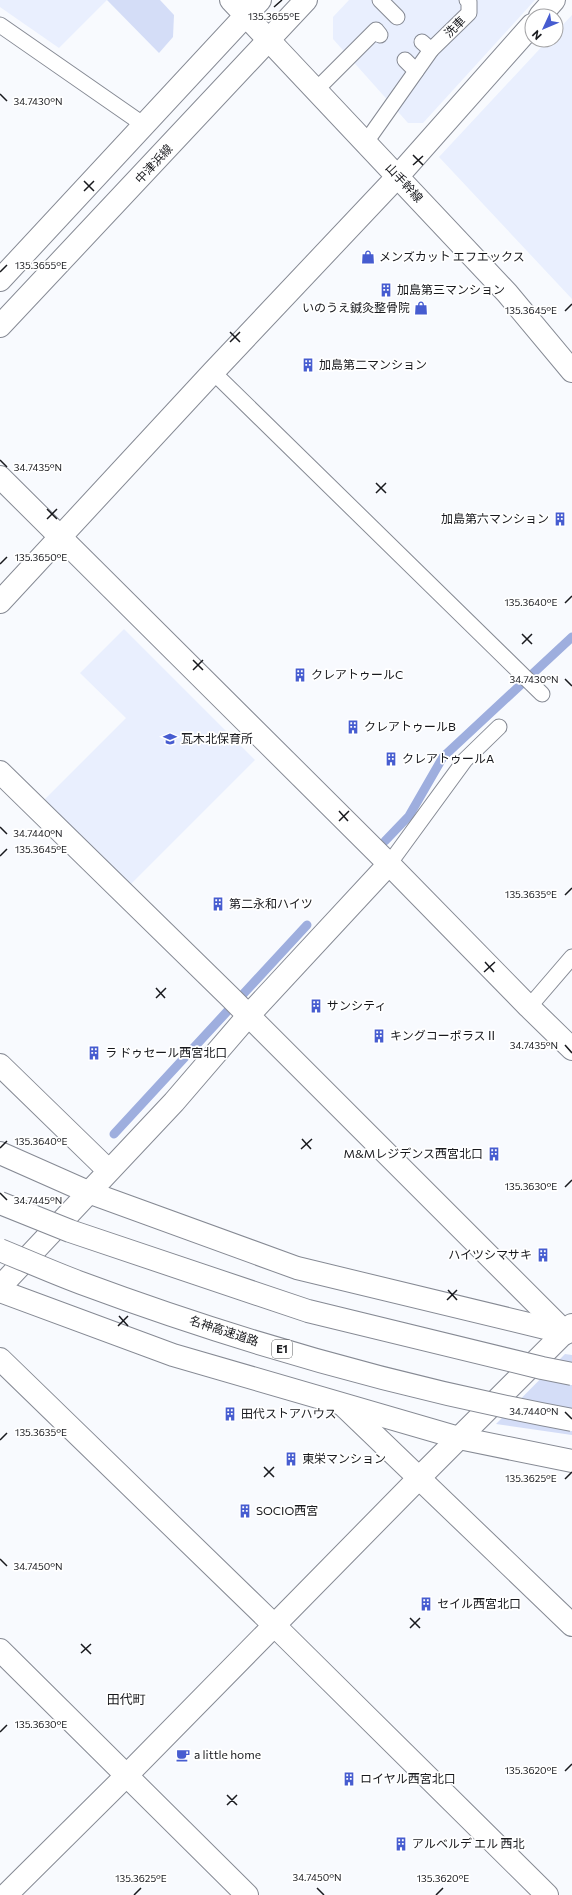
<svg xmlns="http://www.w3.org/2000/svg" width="572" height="1895" viewBox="0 0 572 1895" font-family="Commissioner,'Noto Sans JP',sans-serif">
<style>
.built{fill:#e9effe}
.green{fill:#d4ddf7}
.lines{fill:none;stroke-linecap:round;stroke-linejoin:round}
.stream{stroke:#9eaede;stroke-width:9}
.service-casing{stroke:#868a94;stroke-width:17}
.minor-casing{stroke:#868a94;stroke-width:24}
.tertiary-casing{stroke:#868a94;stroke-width:24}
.service{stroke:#fff;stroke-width:15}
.minor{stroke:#fff;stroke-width:22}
.tertiary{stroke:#fff;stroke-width:22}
.motorway-bridge-casing{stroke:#868a94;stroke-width:24;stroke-linecap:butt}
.motorway-bridge{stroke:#fff;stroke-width:22}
.ticks{fill:none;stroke:#18191d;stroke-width:1.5}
.labels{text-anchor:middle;stroke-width:3.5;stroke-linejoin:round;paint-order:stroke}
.shield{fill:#fff;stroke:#5d5e61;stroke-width:1}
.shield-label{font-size:11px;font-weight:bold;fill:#18191d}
.street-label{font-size:12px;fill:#18191d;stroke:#fff}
.poi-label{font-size:12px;fill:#18191d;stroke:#fff;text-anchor:start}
.neighbourhood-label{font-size:13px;fill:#18191d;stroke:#fff}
.ticks-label{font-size:10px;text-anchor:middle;fill:#18191d;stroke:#fff;stroke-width:3.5;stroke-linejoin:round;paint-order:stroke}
</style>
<rect width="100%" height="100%" fill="#f8fafe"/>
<g class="built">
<polygon points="0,0 107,0 59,48 0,7"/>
<polygon points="349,0 535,0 423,123 408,123 333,39 333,17"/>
<polygon points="572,15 572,299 439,157 548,40 556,40 556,32"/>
<polygon points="124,629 255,760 130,885 44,800 126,718 80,673"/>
</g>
<g class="green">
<polygon points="107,0 160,0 174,15 173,37 159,53"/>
<polygon points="565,1354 572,1355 572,1435 496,1424"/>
</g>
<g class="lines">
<g class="stream">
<polyline points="385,841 409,816 443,757 572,637"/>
<polyline points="114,1134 307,925"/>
</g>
<g class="service-casing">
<g id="service">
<polyline points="380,0 397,17"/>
<polyline points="0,25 144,125"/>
<polyline points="431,50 469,13 469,2 467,0"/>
<polyline points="405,60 416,71"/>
<polyline points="316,90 376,30 380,35"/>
<polyline points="366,142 431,50 422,42"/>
<polyline points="213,372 542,694"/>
<polyline points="389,864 465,760 499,727"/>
<polyline points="529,1007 572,957"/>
</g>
</g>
<g class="minor-casing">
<g id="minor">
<polyline points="540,16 554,0"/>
<polyline points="0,477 389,864 529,1007 572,1049"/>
<polyline points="0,602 213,372 398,176 532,25"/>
<polyline points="0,772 230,997 565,1332"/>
<polyline points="0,1065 108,1170"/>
<polyline points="0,1153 88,1192 297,1268 566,1333"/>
<polyline points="0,1287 174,1102 248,1016 389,864"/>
<polyline points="0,1291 173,1355 459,1438 572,1461"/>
<polyline points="0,1359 274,1625 547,1895"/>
<polyline points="345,1407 572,1625"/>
<polyline points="0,1650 247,1895"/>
<polyline points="6,1895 127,1775 420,1477 572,1325"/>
</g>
</g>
<g class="tertiary-casing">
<g id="tertiary">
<polyline points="231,0 507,293 572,371"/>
<polyline points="0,280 260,0"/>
<polyline points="0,326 306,0"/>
</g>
</g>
<use href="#service" class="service"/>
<use href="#minor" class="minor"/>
<use href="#tertiary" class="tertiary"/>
<g class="motorway-bridge-casing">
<g id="motorway-bridge">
<polyline points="0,1203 70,1231 308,1311 542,1368 572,1374"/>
<path d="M0,1250C27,1261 54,1273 81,1283C240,1342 405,1389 572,1420"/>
</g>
</g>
<use href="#motorway-bridge" class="motorway-bridge"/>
</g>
<path class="ticks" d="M274,7L282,0M0,94L7,101M413,155L423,165M413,165L423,156M84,181L94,191M84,191L94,181M0,272L7,265M565,311L572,304M230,332L240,342M230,342L240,332M0,460L7,467M376,483L386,493M376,493L386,483M47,509L57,519M47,519L57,509M0,564L7,557M565,603L572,596M522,634L532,644M522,644L532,634M193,660L203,670M193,670L203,660M565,679L572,686M339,811L348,821M339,821L349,811M0,827L7,834M0,856L7,849M565,895L572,888M485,962L494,972M484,972L495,962M156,988L165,998M156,998L166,988M565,1045L572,1053M302,1139L311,1149M0,1148L7,1141M301,1149L312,1139M565,1187L572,1180M0,1193L7,1200M448,1290L457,1300M447,1300L457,1290M119,1316L128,1326M118,1326L128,1316M565,1412L572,1419M0,1440L7,1433M264,1467L274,1477M264,1477L274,1467M565,1479L572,1472M0,1559L7,1566M410,1618L420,1628M410,1628L420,1618M81,1644L91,1654M81,1653L91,1644M0,1732L7,1725M565,1771L572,1764M227,1795L237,1805M227,1805L237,1795M317,1888L324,1895M134,1895L141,1888M436,1895L443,1888"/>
<defs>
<g id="shop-bare" transform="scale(1.08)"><path d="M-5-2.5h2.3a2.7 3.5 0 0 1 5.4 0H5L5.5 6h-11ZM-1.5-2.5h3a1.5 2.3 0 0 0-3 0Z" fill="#465cd0" stroke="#fff" stroke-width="2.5" paint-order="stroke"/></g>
<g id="building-bare" transform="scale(1.08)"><path d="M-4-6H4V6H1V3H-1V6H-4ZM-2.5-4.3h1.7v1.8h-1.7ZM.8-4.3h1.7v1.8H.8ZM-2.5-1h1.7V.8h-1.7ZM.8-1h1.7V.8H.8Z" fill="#465cd0" stroke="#fff" stroke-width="2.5" paint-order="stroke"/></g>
<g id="school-bare" transform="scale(1.08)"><path d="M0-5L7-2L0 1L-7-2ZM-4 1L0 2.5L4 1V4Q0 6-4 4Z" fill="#465cd0" stroke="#fff" stroke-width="2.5" paint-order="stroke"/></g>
<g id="cafe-bare" transform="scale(1.08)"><path d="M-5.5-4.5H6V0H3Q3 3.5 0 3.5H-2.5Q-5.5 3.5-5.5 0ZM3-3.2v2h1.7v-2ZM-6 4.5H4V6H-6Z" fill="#465cd0" stroke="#fff" stroke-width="2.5" paint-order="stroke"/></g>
</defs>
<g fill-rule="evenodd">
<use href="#shop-bare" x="368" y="257"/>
<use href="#building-bare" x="386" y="290"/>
<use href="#shop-bare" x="421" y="308"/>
<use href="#building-bare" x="308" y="365"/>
<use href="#building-bare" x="560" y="519"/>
<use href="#building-bare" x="300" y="675"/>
<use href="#building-bare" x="353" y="727"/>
<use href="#school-bare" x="170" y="739"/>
<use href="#building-bare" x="391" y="759"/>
<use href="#building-bare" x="218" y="904"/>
<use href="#building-bare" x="316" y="1006"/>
<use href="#building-bare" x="379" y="1036"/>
<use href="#building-bare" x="94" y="1053"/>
<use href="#building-bare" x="494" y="1154"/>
<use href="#building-bare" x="543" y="1255"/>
<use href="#building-bare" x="230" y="1414"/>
<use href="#building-bare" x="291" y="1459"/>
<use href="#building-bare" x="245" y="1511"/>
<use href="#building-bare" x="426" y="1604"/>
<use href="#cafe-bare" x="183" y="1755"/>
<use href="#building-bare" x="349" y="1779"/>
<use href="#building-bare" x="401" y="1844"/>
</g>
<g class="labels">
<rect class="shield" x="272" y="1340" width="20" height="18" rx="3"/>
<g class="shield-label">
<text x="282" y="1353">E1</text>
</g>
<g class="street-label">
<text transform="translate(455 27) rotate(-44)" y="4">洗車</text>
<text transform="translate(154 164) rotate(-47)" y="4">中津浜線</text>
<text transform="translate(404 183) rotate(47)" y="4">山手幹線</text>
<text transform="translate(224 1331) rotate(18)" y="4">名神高速道路</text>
</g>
<g class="poi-label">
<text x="379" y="261">メンズカット エフエックス</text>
<text x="397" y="294">加島第三マンション</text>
<text x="410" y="312" text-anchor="end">いのうえ鍼灸整骨院</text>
<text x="319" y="369">加島第二マンション</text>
<text x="549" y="523" text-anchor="end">加島第六マンション</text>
<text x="311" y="679">クレアトゥールC</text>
<text x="364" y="731">クレアトゥールB</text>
<text x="181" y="743">瓦木北保育所</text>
<text x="402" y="763">クレアトゥールA</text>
<text x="229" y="908">第二永和ハイツ</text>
<text x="327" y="1010">サンシティ</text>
<text x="390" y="1040">キングコーポラスⅡ</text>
<text x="105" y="1057">ラ ドゥセール西宮北口</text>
<text x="483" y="1158" text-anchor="end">M&amp;Mレジデンス西宮北口</text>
<text x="532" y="1259" text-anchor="end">ハイツシマサキ</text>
<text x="241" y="1418">田代ストアハウス</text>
<text x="302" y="1463">東栄マンション</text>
<text x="256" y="1515">SOCIO西宮</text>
<text x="437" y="1608">セイル西宮北口</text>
<text x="194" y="1759">a little home</text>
<text x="360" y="1783">ロイヤル西宮北口</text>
<text x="412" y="1848">アルベルデ エル 西北</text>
</g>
<g class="neighbourhood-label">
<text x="126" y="1704">田代町</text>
</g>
</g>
<g class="ticks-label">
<text x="274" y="20">135.3655°E</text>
<text x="38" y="105">34.7430°N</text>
<text x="41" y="269">135.3655°E</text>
<text x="531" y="314">135.3645°E</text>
<text x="38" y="471">34.7435°N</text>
<text x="41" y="561">135.3650°E</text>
<text x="531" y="606">135.3640°E</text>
<text x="534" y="683">34.7430°N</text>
<text x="38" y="837">34.7440°N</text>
<text x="41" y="853">135.3645°E</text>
<text x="531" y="898">135.3635°E</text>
<text x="534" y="1049">34.7435°N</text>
<text x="41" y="1145">135.3640°E</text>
<text x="531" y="1190">135.3630°E</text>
<text x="38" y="1204">34.7445°N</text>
<text x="534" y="1415">34.7440°N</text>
<text x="41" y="1436">135.3635°E</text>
<text x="531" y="1482">135.3625°E</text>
<text x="38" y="1570">34.7450°N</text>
<text x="41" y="1728">135.3630°E</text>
<text x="531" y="1774">135.3620°E</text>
<text x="317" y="1881">34.7450°N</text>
<text x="141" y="1882">135.3625°E</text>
<text x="443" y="1882">135.3620°E</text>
</g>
<g transform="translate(544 28) rotate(226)"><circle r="19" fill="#ffffff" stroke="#a3a3a5"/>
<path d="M0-3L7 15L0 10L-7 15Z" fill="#465cd0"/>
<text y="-6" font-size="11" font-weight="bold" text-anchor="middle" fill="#18191d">N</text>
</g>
</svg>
